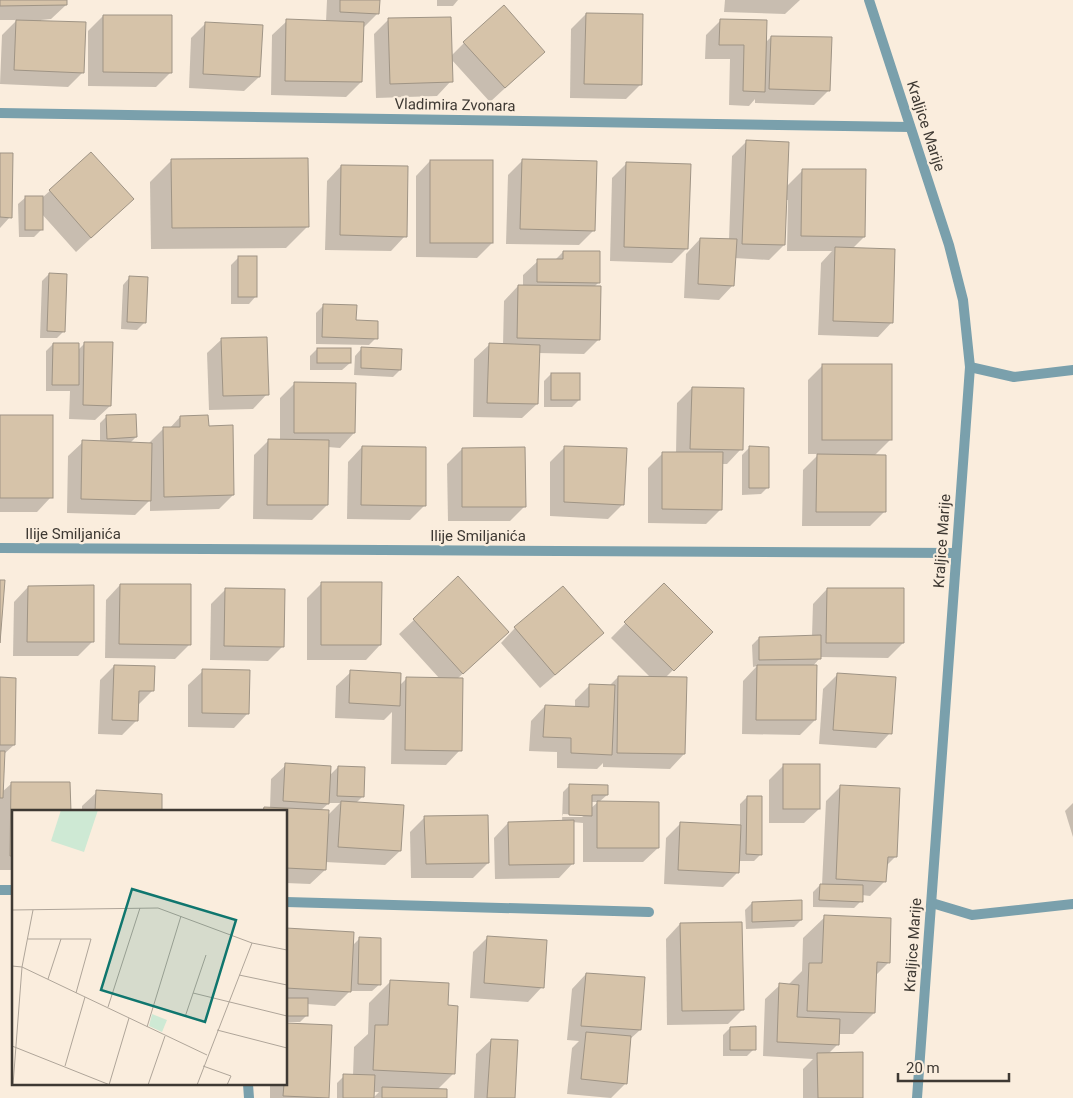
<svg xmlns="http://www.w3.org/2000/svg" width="1073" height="1098" viewBox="0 0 1073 1098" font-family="Roboto,sans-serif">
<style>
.shadow{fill:#0003;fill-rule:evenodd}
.building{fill:#d6c3a9;stroke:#9f9485}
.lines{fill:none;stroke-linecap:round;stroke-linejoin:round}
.lane{stroke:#7aa0ac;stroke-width:10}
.street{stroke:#7aa0ac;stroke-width:10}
.labels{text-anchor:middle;stroke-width:4.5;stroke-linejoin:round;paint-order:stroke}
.street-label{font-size:15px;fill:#3e3933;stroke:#faeddd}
.inset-road{fill:none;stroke:#afa599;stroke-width:1}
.view{fill:#0f766e;fill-opacity:0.15;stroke:#0f766e;stroke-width:2.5}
.inset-edge{fill:none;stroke:#3e3933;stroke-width:2.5}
</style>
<rect width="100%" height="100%" fill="#faeddd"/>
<g class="shadow">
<polygon points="0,0 66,0 66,5 51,19 41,20 41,22 83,72 68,87 0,84 2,35 17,20 0,20"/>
<polygon points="327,0 379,0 378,13 363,28 361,82 346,97 271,95 272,35 287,21 326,22"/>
<polygon points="437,0 458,0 453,6 437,6"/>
<polygon points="725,0 800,0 785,14 724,12"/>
<polygon points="586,14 641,84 626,99 570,98 571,29"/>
<polygon points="103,16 171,72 156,87 88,86 88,31"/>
<polygon points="388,20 451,56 464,43 529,66 490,102 451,59 451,81 437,96 376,98 374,34"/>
<polygon points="721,20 765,43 771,37 829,90 814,105 755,103 755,99 749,106 729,105 730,59 705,59 706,35"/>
<polygon points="206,23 259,77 244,91 189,88 191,38"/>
<polygon points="747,141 786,187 803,170 864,237 853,248 892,322 878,337 818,335 821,263 832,251 787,251 788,200 785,200 784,245 769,260 734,258 733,285 719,300 684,298 686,254 700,239 729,240 732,156"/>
<polygon points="0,154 10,217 0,228"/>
<polygon points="91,154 117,214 76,252 41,213 41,230 34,237 19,237 18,204 26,197 43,197"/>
<polygon points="172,160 307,227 286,248 151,249 150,182"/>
<polygon points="430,161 492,243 477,258 416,257 416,176"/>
<polygon points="522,161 594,230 579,245 506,244 508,175"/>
<polygon points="627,163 687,248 672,263 610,261 612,178"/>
<polygon points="341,166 405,236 391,251 325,250 327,181"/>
<polygon points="563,252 599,282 594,287 599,339 584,354 538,353 537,404 522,418 473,417 474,359 489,345 503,345 504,301 518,286 523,286 523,275 538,261 554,261"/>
<polygon points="238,258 256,296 249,304 231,304 231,265"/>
<polygon points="49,274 64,331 57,338 40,338 42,281"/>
<polygon points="130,277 144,323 137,330 121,329 123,285"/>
<polygon points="324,305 355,321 376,338 369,345 316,344 316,313"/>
<polygon points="222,339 267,394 253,409 209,410 207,353"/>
<polygon points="85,343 110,406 95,420 69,419 70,391 46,391 46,351 53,344 78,350"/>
<polygon points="362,348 400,370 393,377 354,375 355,356"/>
<polygon points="317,349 350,363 342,370 310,370 310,356"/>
<polygon points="823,365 890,440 874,456 885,511 870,526 802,526 803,470 819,454 808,454 808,380"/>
<polygon points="551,374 579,400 572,407 544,407 544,381"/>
<polygon points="295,383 354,433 340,448 328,447 327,505 312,520 253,519 254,455 268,441 280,441 280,398"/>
<polygon points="692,388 741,449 727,464 721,464 721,509 706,524 648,523 648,468 663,453 676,453 677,403"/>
<polygon points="0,416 51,497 37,512 0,512"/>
<polygon points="107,416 136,437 130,443 148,444 163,429 169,429 180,417 208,427 233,495 219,509 150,511 150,500 135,515 67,513 68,456 83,442 100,442 100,423"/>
<polygon points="362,447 424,506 410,520 347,519 348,462"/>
<polygon points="565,447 623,504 608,519 550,516 550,462"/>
<polygon points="749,448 768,487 761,494 742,495 742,455"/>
<polygon points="462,449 525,506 510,521 448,521 447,464"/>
<polygon points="322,583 380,645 366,660 307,660 307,598"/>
<polygon points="664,584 711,632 666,677 684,754 670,769 603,767 603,763 597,769 557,768 557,752 529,751 531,721 545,706 575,707 575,700 590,685 609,686 618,677 650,677 611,638"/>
<polygon points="120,585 190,644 175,659 105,658 106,600"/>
<polygon points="28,587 93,641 78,656 13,656 14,602"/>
<polygon points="226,589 282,647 268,661 210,660 211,604"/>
<polygon points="827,589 903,643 888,658 820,657 820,658 812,667 815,720 800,735 742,734 743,681 757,666 753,667 752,645 759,638 812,636 813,604"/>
<polygon points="414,620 493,646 457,679 460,750 446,765 391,764 392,712 384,720 335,718 336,686 351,672 400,685 407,678 440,679 399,634"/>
<polygon points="515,628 602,633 587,648 540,688 501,643"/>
<polygon points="114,666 153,690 138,705 137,720 122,735 98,734 100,680"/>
<polygon points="203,671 248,713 234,728 188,727 188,685"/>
<polygon points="838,674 890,733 876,748 819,744 823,689"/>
<polygon points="0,679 14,745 4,754 2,792 11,784 14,812 14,870 0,870"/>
<path d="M286,765L329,776L338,767L363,796L356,803L400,851L385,865L325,862V870L310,884L286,883V812H261L264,808H270L271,779ZM329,803H340L327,816L320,811Z"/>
<polygon points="784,765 819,809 804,823 769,823 769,780"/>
<path d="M570,785L607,795L599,802L658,848L643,862H583V823L572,822L573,863L559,878L495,879L494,838L508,823L562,822L563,792ZM590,802H598L590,809ZM563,814L585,815L582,817H562Z"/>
<polygon points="841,786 896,856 886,866 885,881 870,896 862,895 861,901 854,908 813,907 813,892 820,885 822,885 826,801"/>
<polygon points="97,792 160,812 82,812 82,806"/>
<polygon points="747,797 761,854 754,861 738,861 737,873 723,887 664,884 666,838 681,823 740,827 740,804"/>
<polygon points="1073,803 1073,837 1065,811"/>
<polygon points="425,817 488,863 473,878 411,878 410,832"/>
<polygon points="752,903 801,920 794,927 746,929 745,910"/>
<polygon points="825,917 889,962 875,976 874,1013 853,1034 838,1034 838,1044 828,1054 862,1098 803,1098 803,1069 813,1059 763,1056 765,999 780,985 788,985 802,971 803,938"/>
<polygon points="680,924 742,1010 728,1024 667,1025 666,939"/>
<polygon points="286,929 352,946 359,939 380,984 372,991 350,991 335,1006 307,1004 307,1015 300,1022 286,1022"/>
<polygon points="488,937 542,987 528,1002 470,998 473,952"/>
<polygon points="586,974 640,1030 629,1040 626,1083 611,1098 567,1094 572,1048 579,1041 567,1040 572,989"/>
<path d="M390,982L447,1007L454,1073L437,1090L446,1098H337V1083L344,1076H353L354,1047L368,1034L369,1003ZM373,1092H379L373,1098Z"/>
<polygon points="730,1028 754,1049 747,1056 723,1056 723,1035"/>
<polygon points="491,1040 514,1098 474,1098 476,1054"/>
<polygon points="270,1084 286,1084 328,1097 327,1098 270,1098"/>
</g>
<g class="building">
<polygon points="0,0 67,0 67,5 0,6"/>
<polygon points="340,0 380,0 379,14 340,12"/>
<polygon points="504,5 545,52 505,88 463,42"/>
<polygon points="586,13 643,14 642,85 584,84"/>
<polygon points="103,15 172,15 172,73 103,72"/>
<polygon points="451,17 453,82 390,84 388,18"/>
<polygon points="286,19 364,22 362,82 285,81"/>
<polygon points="720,19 767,20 765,92 743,91 744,45 719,45"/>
<polygon points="16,20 86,22 84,73 14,70"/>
<polygon points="205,22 263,25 260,77 203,74"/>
<polygon points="771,36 832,37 830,91 769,89"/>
<polygon points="746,140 789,142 785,245 742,244"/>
<polygon points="91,152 134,199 91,238 49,190"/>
<polygon points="0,153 13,153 12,218 0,217"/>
<polygon points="308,158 309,227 172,228 171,159"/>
<polygon points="522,159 597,161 595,231 520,229"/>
<rect x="430" y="160" width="63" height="83"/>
<polygon points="626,162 691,164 688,249 624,247"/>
<polygon points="341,165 408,166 407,237 340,235"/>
<polygon points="802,169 866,169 865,237 801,236"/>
<rect x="25" y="196" width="18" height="34"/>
<polygon points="700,238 737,239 734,286 698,284"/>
<polygon points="835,247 895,249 893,323 833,321"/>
<polygon points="563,251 600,251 600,283 537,282 537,259 563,259"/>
<rect x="238" y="256" width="19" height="41"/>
<polygon points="49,273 67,274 65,332 47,331"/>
<polygon points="129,276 148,277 146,323 127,322"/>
<polygon points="518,285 601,286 600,340 517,338"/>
<polygon points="323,304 357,305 356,320 378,321 378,339 322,337"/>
<polygon points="267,337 269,395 223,396 221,338"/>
<polygon points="84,342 113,342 111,406 83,405"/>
<polygon points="53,343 79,343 79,385 52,385"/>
<polygon points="489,343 540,345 538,404 487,403"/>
<polygon points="361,347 402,349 401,370 361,368"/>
<rect x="317" y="348" width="34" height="15"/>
<rect x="822" y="364" width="70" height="76"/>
<rect x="551" y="373" width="29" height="27"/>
<polygon points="294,382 356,383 355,433 294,433"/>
<polygon points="692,387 744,388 743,450 690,449"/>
<polygon points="136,414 137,437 107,439 106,415"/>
<rect x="0" y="415" width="53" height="83"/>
<polygon points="208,415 209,426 233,425 234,495 164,497 163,427 180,427 180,416"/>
<polygon points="268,439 329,440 328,505 267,505"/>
<polygon points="82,440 152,443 151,501 81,499"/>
<polygon points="362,446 426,447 426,506 361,505"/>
<polygon points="564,446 627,448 624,505 564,502"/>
<polygon points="749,446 769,447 769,488 749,488"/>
<polygon points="525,447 526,507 462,507 462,448"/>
<polygon points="662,452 723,452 722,510 662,509"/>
<polygon points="817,454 886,455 886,512 816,512"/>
<polygon points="458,576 509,632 463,674 413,619"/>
<polygon points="0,580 5,580 0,643"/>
<polygon points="321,582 382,582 381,645 321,645"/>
<polygon points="664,583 713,632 674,671 624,622"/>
<polygon points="120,584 191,584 191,645 119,644"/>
<polygon points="94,585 94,642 27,642 28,586"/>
<polygon points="563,586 604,633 555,675 514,627"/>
<polygon points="225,588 285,589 284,647 224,646"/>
<polygon points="827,588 904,588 904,643 826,643"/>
<polygon points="821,635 821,659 759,660 759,637"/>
<polygon points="114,665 155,666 154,691 139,691 138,721 112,720"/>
<polygon points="757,665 817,665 816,720 756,720"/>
<polygon points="202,669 250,670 249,714 202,713"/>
<polygon points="350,670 401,673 400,706 349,703"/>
<polygon points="837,673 896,677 892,734 833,730"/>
<polygon points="618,676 687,677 685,754 617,753"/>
<polygon points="0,677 16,678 15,745 0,745"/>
<polygon points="406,677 463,678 462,751 405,750"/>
<polygon points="589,684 615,685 612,755 571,753 571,738 543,737 545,705 589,707"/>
<polygon points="0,751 5,751 3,798 0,798"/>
<polygon points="285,763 331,766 329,804 283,801"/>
<rect x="783" y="764" width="37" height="45"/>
<polygon points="338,766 365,767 364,797 337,796"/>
<polygon points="11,782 70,782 71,812 14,812 14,856 10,856"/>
<polygon points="569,784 608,785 608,795 592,795 592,816 569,815"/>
<polygon points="840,785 900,788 897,857 888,857 886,882 836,879"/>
<polygon points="96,790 162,794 162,812 95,812"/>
<polygon points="747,796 762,796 762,855 746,854"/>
<polygon points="341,801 404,805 401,851 338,847"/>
<polygon points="597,801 659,802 659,848 597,848"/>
<polygon points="264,807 329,810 326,870 286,868 286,812 263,812"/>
<polygon points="488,815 489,863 426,864 424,816"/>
<polygon points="574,820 574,864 509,865 508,822"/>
<polygon points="680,822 741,825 739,873 678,870"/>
<polygon points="820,884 863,885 863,902 819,900"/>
<polygon points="802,900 802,920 752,922 752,902"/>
<polygon points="824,915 891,918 890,963 877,962 875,1013 807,1011 809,963 822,963"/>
<polygon points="742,922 744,1010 682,1011 680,923"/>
<polygon points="286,928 354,932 351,992 286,988"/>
<polygon points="487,936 547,940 544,988 484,983"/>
<polygon points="359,937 381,938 381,985 358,984"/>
<polygon points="586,973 645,977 641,1030 581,1026"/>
<polygon points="390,980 449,983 448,1005 458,1006 455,1074 373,1070 375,1025 388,1025"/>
<polygon points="779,983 799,985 797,1017 840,1019 839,1045 777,1042"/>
<rect x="286" y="998" width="22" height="18"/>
<polygon points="286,1023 332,1025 329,1098 283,1096 284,1084 286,1084"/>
<polygon points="756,1026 756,1050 730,1050 730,1027"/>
<polygon points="586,1032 631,1036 627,1084 581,1079"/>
<polygon points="491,1039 518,1040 515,1098 487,1098"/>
<polygon points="863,1052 863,1098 818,1098 817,1053"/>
<polygon points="343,1074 375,1075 374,1098 343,1098"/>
<polygon points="382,1087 447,1089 447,1098 382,1098"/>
</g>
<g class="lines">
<g class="lane">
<polyline points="970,367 1014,377 1073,370"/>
<polyline points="932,903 972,915 1073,904"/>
</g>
<g class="street">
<polyline points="869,0 949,245 963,300 970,367 917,1098"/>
<polyline points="0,113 910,127"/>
<polyline points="0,548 956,553"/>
<polyline points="0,890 14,890"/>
<polyline points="286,902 649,912"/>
<polyline points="248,1084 249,1098"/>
</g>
</g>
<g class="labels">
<g class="street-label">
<text transform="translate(455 105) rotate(1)" y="5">Vladimira Zvonara</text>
<text transform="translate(926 126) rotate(72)" y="5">Kraljice Marije</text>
<text x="73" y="539">Ilije Smiljanića</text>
<text x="478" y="541">Ilije Smiljanića</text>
<text transform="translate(942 541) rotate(-86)" y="5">Kraljice Marije</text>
<text transform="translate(913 945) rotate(-86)" y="5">Kraljice Marije</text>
</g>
</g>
<g transform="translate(12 810)">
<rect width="275" height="275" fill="#faeddd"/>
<path d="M49,0H86L72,42L39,31ZM140,204L155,210L150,222L137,216Z" fill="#cee9d4"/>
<path class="inset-road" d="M0,100L146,98L240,133L275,140M16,129H79L64,183M0,156L10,157L195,245M227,165L275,175M36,169L49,129M181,183L275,206M96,197L128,98M173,207L194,145M135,217L169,106M205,220L275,238M0,236L98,275M53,256L73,187M191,256L219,266L215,275M1,275L10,157L21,100M97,275L117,208M136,275L153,226M185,275L240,133"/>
<path class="view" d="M120,79L224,110L193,212L89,180Z"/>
<rect width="275" height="275" class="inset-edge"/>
</g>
<path d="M898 1073v8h111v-8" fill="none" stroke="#3e3933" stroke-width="2.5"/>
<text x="906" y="1073" font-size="15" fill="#3e3933" stroke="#faeddd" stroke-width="4" paint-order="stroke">20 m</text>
</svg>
